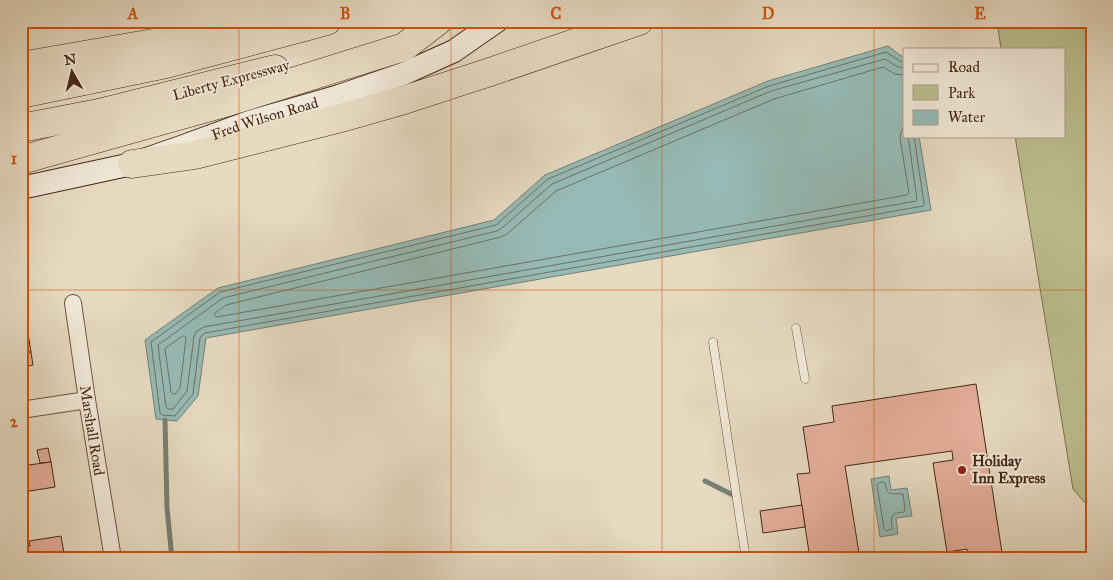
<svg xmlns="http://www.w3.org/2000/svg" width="1113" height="580" viewBox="0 0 1113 580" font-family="'IM FELL Great Primer',serif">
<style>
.green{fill:#bbbe8f;stroke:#817352}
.water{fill:#96bab5;stroke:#768075}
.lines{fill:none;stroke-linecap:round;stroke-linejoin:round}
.shore{stroke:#6e7165;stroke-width:1}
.stream{stroke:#768075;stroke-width:5}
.building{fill:#e5af9b;stroke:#472815}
.lane-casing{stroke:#6f5440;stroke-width:9}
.street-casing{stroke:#6f5440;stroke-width:18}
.secondary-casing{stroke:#472815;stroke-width:24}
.highway-casing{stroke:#472815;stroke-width:29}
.lane{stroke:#efe7d7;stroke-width:8}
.street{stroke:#efe7d7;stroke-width:16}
.secondary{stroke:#efe7d7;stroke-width:22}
.highway{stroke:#e6dac1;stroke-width:28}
.grid{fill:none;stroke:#d0520d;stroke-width:1;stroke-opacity:0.55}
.poi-dot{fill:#8f2418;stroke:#efe7d7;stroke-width:2}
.labels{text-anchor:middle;stroke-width:4;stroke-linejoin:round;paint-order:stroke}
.street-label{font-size:15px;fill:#472815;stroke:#efe7d7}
.poi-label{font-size:15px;font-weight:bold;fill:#472815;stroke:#efe7d7;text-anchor:start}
.neatline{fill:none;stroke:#d0520d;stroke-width:2}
.grid-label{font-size:16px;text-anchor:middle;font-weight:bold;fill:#d0520d}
</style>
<rect width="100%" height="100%" fill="#e6dac1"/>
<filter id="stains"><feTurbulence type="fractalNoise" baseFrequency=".004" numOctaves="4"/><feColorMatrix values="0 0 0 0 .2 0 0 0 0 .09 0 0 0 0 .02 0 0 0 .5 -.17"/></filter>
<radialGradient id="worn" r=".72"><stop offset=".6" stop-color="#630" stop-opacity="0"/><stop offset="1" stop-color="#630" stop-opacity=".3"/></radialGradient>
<polygon class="green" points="997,21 1092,21 1092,511 1073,489 1015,136 1064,136 1064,49 1001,49"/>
<g class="water">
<polygon points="888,46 904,58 904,136 919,136 931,210 206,338 198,396 177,421 156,419 145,340 218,288 494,220 545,175 768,81"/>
<polygon points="889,476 891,490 907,488 912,516 896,518 898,534 880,537 871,479"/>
</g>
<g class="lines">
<g class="shore">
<polyline points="904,62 900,61 886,52 769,86 548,179 496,225 220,292 151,342 160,413 162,415 175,416 193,394 200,338 202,335 205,333 923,206 924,204 914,136"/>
<polyline points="904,68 898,67 885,59 771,91 552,184 502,228 497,231 223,298 158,345 166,407 168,409 173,409 187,391 194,336 197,331 204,327 916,201 917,199 908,136"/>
<polyline points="904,75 895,74 883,67 774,99 556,191 507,234 501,237 226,305 215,313 214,315 217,317 907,195 909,193 900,138 901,132 904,126"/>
<polygon points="183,336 185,336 186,338 180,388 175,394 173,394 171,392 165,349"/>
<path d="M883,482L885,483C888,499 891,492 903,494L905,509L904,512C890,514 891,515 892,529L887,531L884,529L877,485L879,483Z"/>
</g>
<g class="stream">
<polyline points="165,420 167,508 172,559"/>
<polyline points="705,481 737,497"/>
</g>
</g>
<g class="building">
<polygon points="27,327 31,352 21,353 21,328"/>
<polygon points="31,352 33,365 24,367 22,353"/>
<polygon points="976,384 1003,559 969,559 967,549 947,552 933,463 953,460 952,451 845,466 860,559 810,559 797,474 810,473 803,427 834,422 832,406"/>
<polygon points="48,448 51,462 40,463 37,450"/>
<polygon points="51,462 55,487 23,492 21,487 21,466"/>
<polygon points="802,505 805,527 763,533 760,511"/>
<polygon points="61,536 65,559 21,559 21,547 30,546 29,541"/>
</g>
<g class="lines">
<g class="lane-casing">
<g id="lane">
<polyline points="796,328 805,379"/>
<polyline points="713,342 746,559"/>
</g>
</g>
<g class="street-casing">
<g id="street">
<path id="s1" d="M73,303L87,400L113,559"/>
<polyline points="21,410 87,400"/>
</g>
</g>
<g class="secondary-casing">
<g id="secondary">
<path id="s2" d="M21,188L132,164L181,147L249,122L339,96L403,74L454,51L497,21"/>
</g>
</g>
<g class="highway-casing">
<g id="highway">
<polyline points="21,66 159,42 249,21"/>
<polyline points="21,94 166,64 327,21"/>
<polyline points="21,128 99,113 275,69"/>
<polyline points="21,160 228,102 404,47 438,21"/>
<polyline points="132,164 195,155 341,118 404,100 487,73 639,21"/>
</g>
</g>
<use href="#lane" class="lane"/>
<use href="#street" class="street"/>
<use href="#secondary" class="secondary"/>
<use href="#highway" class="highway"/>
</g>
<path class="grid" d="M239,21V559M451,21V559M662,21V559M874,21V559M21,290H1092"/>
<circle class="poi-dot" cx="962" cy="470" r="5"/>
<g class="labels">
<g class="street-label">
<text transform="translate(231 80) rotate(-15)" y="5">Liberty Expressway</text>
<text dy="5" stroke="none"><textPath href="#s2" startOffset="254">Fred Wilson Road</textPath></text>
<text dy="5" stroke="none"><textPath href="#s1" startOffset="129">Marshall Road</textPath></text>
</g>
<g class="poi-label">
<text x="972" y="466">Holiday<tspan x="972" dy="17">Inn Express</tspan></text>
</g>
</g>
<rect width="1113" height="580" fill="none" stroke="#e6dac1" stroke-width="55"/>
<rect x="903" y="48" width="162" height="90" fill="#efe7d7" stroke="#ac9b89"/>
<rect x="913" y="64" width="25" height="8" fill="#efe7d7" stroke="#ac9b89"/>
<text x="948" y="72" font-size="15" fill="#472815">Road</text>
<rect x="913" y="85" width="25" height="15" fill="#bbbe8f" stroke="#ac9b89"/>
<text x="948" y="98" font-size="15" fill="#472815">Park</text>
<rect x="913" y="110" width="25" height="15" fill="#96bab5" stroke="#ac9b89"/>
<text x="948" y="122" font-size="15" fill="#472815">Water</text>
<g transform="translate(72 72) rotate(352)" stroke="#efe7d7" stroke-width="4" paint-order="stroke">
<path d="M0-4L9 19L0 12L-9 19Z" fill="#472815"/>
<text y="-8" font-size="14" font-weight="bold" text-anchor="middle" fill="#472815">N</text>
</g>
<rect x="28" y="28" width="1058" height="524" class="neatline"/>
<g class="grid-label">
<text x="133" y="19">A</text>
<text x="345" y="19">B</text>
<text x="556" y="19">C</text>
<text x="768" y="19">D</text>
<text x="980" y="19">E</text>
<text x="14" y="164">1</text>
<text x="14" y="427">2</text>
</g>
<rect width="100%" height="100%" filter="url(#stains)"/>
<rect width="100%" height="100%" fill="url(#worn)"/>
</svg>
